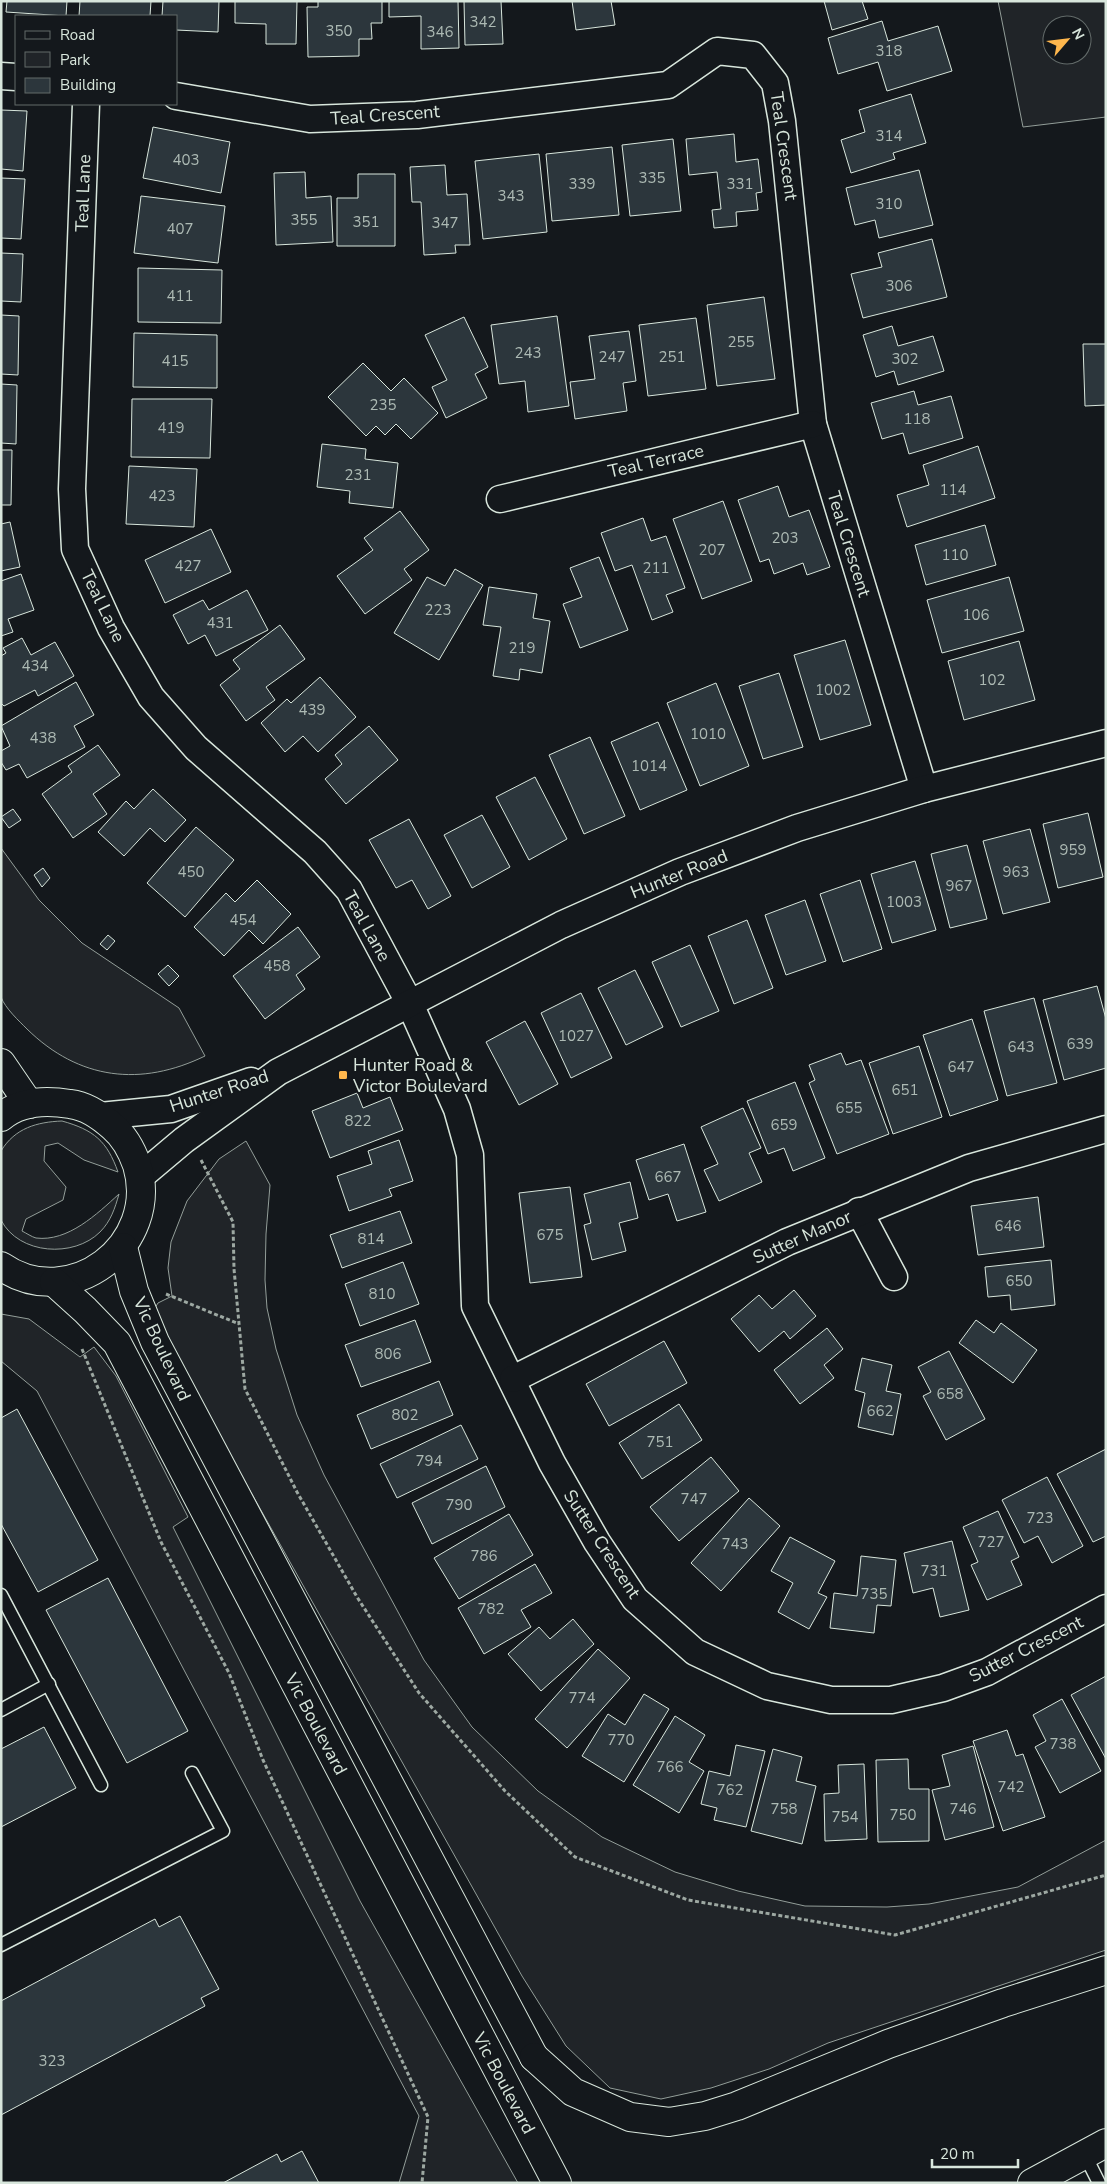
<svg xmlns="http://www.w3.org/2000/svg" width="1107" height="2184" viewBox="0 0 1107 2184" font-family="'Nunito Sans',sans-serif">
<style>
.green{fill:#202428;stroke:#939e99;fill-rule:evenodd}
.building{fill:#2c363c;stroke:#d8e6dc}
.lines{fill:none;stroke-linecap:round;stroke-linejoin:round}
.lane-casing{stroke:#d8e6dc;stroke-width:15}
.street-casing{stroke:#d8e6dc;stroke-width:29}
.secondary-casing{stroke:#d8e6dc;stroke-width:30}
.highway-casing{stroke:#d8e6dc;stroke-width:30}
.path{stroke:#9da8a2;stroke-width:3;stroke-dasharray:4 2.5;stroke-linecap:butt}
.lane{stroke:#14181c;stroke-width:12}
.street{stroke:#14181c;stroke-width:26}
.secondary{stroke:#14181c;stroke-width:28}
.highway{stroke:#14181c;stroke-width:28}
.poi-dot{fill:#ffb74d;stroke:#14181c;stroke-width:2}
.labels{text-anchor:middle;stroke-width:4;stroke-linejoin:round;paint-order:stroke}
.number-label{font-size:15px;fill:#adbab4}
.street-label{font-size:18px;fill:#d8e6dc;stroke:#14181c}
.poi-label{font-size:18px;fill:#d8e6dc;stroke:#14181c;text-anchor:start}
</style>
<rect width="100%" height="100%" fill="#14181c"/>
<g class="green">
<path d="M998,1H1106V117L1023,127ZM1052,25H1082V55H1052Z"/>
<path d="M1,848L39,900L82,943L179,1008L205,1056C141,1087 79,1080 27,1029C19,1021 5,1008 1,997C0,986 1,970 1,959C1,922 1,885 1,848Z"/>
<path d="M62,1121C94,1130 107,1141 118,1172L84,1160L58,1143L45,1146L44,1161L66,1187L63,1200L26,1219L22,1231C26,1233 32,1237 36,1238C68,1242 97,1214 119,1194C115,1208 111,1221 100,1232C74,1258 19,1255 1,1220V1151C15,1128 37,1122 62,1121Z"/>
<polygon points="246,1141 270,1185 266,1234 265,1280 267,1308 276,1349 297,1415 324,1475 424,1660 472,1727 538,1791 602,1837 675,1872 738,1891 805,1906 887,1907 929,1904 1018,1887 1106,1840 1106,1950 828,2043 769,2069 711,2088 661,2099 610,2088 566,2046 522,1976 151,1314 158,1303 172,1296 168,1268 171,1242 187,1201 219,1159"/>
<polygon points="1,1314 29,1319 80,1357 94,1347 116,1376 188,1517 173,1527 360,1901 518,2183 399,2183 419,2116 37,1391 1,1361"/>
</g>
<g class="building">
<polygon points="7,1 67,1 66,16 6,12"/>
<polygon points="80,1 151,1 150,16 79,16"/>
<polygon points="163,1 219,1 218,32 176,30 176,16 162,16"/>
<polygon points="235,1 297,1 296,44 266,44 266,24 235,23"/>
<polygon points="318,1 382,1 382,23 371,23 372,39 359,39 359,56 308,57 307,7 318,7"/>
<polygon points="389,1 458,1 459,48 421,49 421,16 389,17"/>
<polygon points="464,1 501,1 503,44 465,45"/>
<polygon points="572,1 611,1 615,25 576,30"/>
<polygon points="824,1 862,1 868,19 832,30"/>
<polygon points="882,21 888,41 938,26 952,71 887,91 878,62 838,74 828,38"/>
<polygon points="911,94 926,143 893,153 895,159 851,173 841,140 865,132 859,110"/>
<polygon points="1,110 27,111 23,171 1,169"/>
<polygon points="153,127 230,142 221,193 143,178"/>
<polygon points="734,134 736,162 758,159 762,192 756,193 758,210 736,212 737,226 714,228 712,210 721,209 717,172 689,175 686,139"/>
<polygon points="673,139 681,211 630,216 622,145"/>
<polygon points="612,147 619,215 552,221 546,154"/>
<polygon points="539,154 547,232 483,239 475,161"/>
<polygon points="445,165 447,195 467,194 470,245 455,245 456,253 424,255 421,202 412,202 410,167"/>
<polygon points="919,170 933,225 879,238 875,220 855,225 846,188"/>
<polygon points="305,172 306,198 331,196 333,242 276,245 274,173"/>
<polygon points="358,174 395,174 395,246 337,246 337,198 358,198"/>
<polygon points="1,178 25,179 21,239 1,238"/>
<polygon points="141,196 225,206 218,263 134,253"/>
<polygon points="932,239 947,297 863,318 851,274 882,267 878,253"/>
<polygon points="1,253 23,254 21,302 1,301"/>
<polygon points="138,268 222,270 221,323 138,322"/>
<polygon points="764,297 775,379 717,386 707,305"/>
<polygon points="1,315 19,316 18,375 1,374"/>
<polygon points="557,316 569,406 528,412 525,381 499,384 491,325"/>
<polygon points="464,317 488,367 475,374 487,398 446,418 432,387 447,380 425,335"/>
<polygon points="696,318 706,389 648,396 639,325"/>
<polygon points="892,326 898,346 933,336 944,371 898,385 894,371 876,377 863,335"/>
<polygon points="629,331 636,381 623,383 627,411 575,419 570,382 595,379 589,336"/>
<polygon points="134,333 217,335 217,388 133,387"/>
<polygon points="1083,344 1106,344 1106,405 1085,406"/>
<polygon points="363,363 391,391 404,378 438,413 411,439 396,424 385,435 376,426 366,436 328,397"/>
<polygon points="1,384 17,385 16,444 1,443"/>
<polygon points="914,391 918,405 951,396 963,438 909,454 903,433 882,439 871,403"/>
<polygon points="132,399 212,399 210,458 131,457"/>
<polygon points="322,444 366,449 365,459 398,463 393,508 349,503 350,491 317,487"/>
<polygon points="978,446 995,498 907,527 897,495 929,485 923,465"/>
<polygon points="1,450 12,450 11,505 1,505"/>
<polygon points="129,466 197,469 194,527 126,524"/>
<polygon points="778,486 789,517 809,510 830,567 807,575 803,563 774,574 769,559 760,562 738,500"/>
<polygon points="723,501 752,581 702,599 673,519"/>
<polygon points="400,511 429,550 404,569 412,580 365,614 337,576 373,550 364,538"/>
<polygon points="643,518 651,541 666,536 685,588 666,595 673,612 652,620 632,565 615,571 601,533"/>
<polygon points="10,522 20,567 1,571 1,524"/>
<polygon points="985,525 996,565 926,585 915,545"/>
<polygon points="211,529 231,572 165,603 145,560"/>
<polygon points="599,557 628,630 580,648 563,604 582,597 570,568"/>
<polygon points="455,569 483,585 439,660 394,633 427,577 445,586"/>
<polygon points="21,574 34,610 8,619 13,632 1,636 1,581"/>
<polygon points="1009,577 1024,631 942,653 927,600"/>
<polygon points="489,587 537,594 533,618 550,621 542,673 520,669 519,680 493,676 501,627 483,625"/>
<polygon points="247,590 268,630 216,656 205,635 188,644 173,615 203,600 209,610"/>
<polygon points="280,625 305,659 266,687 275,700 246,721 220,685 240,669 233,660"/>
<polygon points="22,638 31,655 55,642 74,676 38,696 35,690 4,706 1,703 1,656 6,653 3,648"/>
<polygon points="845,640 871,725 820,740 794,655"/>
<polygon points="1019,641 1035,700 964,720 948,661"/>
<polygon points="779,673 803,747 763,759 739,686"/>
<polygon points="320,677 356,717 318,752 303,736 285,752 261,723 287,699 291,703"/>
<polygon points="76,682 94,715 74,726 85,747 27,778 19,764 6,770 1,762 1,751 10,746 1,726"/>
<polygon points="716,683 749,766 700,786 667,703"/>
<polygon points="658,722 687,790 640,810 611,742"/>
<polygon points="369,726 398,760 346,804 325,779 342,764 335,755"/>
<polygon points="590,737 625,816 584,834 549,755"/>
<polygon points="98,745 120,775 93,794 107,814 73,838 42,794 72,772 68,766"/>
<polygon points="535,777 567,839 529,860 496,797"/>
<polygon points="153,789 186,820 165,842 150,828 124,856 98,832 126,801 134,809"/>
<polygon points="13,809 21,820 9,828 1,817"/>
<polygon points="1088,813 1103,877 1058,888 1043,824"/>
<polygon points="482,815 510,867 472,888 444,835"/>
<polygon points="409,819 451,896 428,909 412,880 396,888 369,840"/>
<polygon points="196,827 234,860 185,917 147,883"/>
<polygon points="1030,829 1050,902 1003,914 983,841"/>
<polygon points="967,845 987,919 950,928 931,854"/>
<polygon points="915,861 936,930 892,943 871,874"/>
<polygon points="43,868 50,878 42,887 34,875"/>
<polygon points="257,880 291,914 263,944 249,930 224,956 194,927 226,893 235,902"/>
<polygon points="860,880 882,949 843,962 820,894"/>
<polygon points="805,900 826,961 786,975 765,915"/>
<polygon points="747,920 773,988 734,1004 708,936"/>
<polygon points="298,927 320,957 296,975 305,989 265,1019 233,976"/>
<polygon points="108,935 115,941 107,950 100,944"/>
<polygon points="690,945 719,1011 681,1027 652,962"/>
<polygon points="168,965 179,976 169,986 158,974"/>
<polygon points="635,970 663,1027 626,1045 598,988"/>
<polygon points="1097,986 1106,1019 1106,1068 1064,1080 1043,1000"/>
<polygon points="581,993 612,1058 571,1078 541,1013"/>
<polygon points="1034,998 1057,1083 1007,1096 984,1011"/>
<polygon points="972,1019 998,1100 950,1116 923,1035"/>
<polygon points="525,1021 558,1084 519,1105 486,1042"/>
<polygon points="919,1046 942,1117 893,1134 869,1063"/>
<polygon points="841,1053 846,1065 861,1060 889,1134 837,1154 809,1083 815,1080 809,1065"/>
<polygon points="795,1082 825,1158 793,1171 784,1148 768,1154 747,1101"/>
<polygon points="357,1093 363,1108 390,1097 403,1130 330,1158 312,1111"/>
<polygon points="743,1108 761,1148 749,1153 762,1182 719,1201 704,1170 718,1164 701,1127"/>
<polygon points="399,1140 413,1181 389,1189 392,1196 349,1211 337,1176 372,1164 368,1151"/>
<polygon points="684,1144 706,1212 677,1221 668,1194 649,1200 636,1160"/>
<polygon points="630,1182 638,1218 619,1223 626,1251 592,1260 584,1225 591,1223 584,1194"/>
<polygon points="570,1187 582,1277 530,1283 519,1193"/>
<polygon points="1038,1197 1044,1247 978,1255 971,1206"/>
<polygon points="400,1211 412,1243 342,1268 330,1235"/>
<polygon points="1051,1260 1055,1305 1011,1310 1010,1295 988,1297 985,1267"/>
<polygon points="403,1262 419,1304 360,1326 345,1284"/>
<polygon points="794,1290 816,1316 790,1339 784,1331 759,1352 731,1319 759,1295 772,1309"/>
<polygon points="415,1320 431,1362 361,1387 345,1345"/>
<polygon points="976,1320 994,1333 1001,1323 1037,1350 1013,1383 959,1343"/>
<polygon points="827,1328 843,1349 824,1365 834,1378 800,1404 774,1370"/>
<polygon points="664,1341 687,1383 609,1426 586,1384"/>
<polygon points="949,1351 985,1419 946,1440 923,1396 931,1392 918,1367"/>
<polygon points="862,1358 892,1365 886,1391 901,1394 893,1435 858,1427 865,1393 855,1390"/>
<polygon points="439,1381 453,1415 371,1449 357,1415"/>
<polygon points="679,1404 702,1440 642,1479 619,1443"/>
<polygon points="17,1409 98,1560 38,1592 1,1524 1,1418"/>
<polygon points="461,1425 478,1459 397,1498 380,1464"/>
<polygon points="1106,1449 1106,1536 1093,1542 1057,1474"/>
<polygon points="711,1457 739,1491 679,1541 650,1507"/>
<polygon points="486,1466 505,1507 432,1544 412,1503"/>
<polygon points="1047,1477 1083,1546 1052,1563 1038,1536 1024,1543 1002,1500"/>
<polygon points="749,1498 780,1526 721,1591 691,1563"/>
<polygon points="998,1511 1019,1557 1011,1561 1022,1585 987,1600 971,1565 978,1562 963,1527"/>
<polygon points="509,1514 533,1555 459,1599 434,1558"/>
<polygon points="790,1537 835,1561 818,1593 827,1597 809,1629 778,1612 793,1583 771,1571"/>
<polygon points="952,1541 969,1610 940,1617 933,1588 913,1593 904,1553"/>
<polygon points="861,1556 896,1560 891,1606 877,1605 874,1633 830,1628 834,1593 857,1596"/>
<polygon points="535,1564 552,1593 521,1610 531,1627 484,1654 458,1608"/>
<polygon points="108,1578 188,1731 127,1763 46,1610"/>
<polygon points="573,1619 594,1644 541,1691 508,1654 539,1627 550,1639"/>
<polygon points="598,1649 630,1678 567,1748 535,1719"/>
<polygon points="1106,1676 1106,1759 1071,1695"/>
<polygon points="644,1694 669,1709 624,1782 582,1756 608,1714 625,1725"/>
<polygon points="1062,1699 1101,1771 1060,1793 1035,1747 1046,1741 1033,1715"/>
<polygon points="675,1716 705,1735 689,1762 704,1771 679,1813 633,1785"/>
<polygon points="44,1727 76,1788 1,1827 1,1749"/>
<polygon points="1007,1730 1016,1756 1023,1754 1045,1817 1003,1831 973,1741"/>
<polygon points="736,1745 765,1751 746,1827 714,1820 717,1808 701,1804 709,1771 730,1776"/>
<polygon points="973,1746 994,1827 945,1840 932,1790 950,1786 942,1755"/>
<polygon points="773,1749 802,1757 796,1781 816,1786 802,1844 751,1831"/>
<polygon points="908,1759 909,1789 929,1789 929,1841 878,1842 876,1760"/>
<polygon points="864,1764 867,1839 825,1841 824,1794 839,1793 838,1765"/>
<polygon points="180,1916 219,1989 201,1998 205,2006 1,2115 1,2001 155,1919 159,1927"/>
<polygon points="302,2151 319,2183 223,2183 277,2154 281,2162"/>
</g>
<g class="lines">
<g class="lane-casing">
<g id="lane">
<polyline points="1,1595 101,1785"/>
<polyline points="1,1710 49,1684"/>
<polyline points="1,1945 223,1831 192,1773"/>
<polyline points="1085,2155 1099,2183"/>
</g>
</g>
<g class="street-casing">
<g id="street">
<polyline points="1,76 16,77"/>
<polyline points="176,96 310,119 417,115 668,85 717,51 753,55 775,83 782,121 813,424 924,789"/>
<polyline points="86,104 72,489 75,549 111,628 151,697 196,748 315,852 349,890 410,1004 457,1109 470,1155 475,1306 552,1463 597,1542 635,1599 695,1652 767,1686 831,1700 891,1700 943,1688 987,1672 1106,1608"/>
<polyline points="500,499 813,424"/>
<polyline points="100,1116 171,1109 251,1081"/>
<polyline points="140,1177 184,1140 278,1072 561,925 680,872 797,828 924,789 1106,743"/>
<polyline points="859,1211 894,1277"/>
<polyline points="513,1379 787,1242 969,1168 1106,1129"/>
</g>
</g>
<g class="secondary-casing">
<g id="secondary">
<polyline points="1,1063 29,1104"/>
<path d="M1,1117C20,1101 47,1100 70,1104C87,1106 101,1116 113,1127C125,1137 132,1151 137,1165C161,1245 70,1314 1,1266"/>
<polyline points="123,1247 134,1291 155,1342 534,2057"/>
<polyline points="54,1282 85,1310 117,1343 557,2183"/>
</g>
</g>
<g class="highway-casing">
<g id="highway">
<polyline points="534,2057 573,2092 630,2117 669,2122 705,2116 737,2106 888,2044 1003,2003 1106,1970"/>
<polyline points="1032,2183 1106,2143"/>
</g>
</g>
<g class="path">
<polyline points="201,1160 233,1222 234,1269 245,1389 297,1492 357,1597 419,1693 505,1791 575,1857 688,1900 895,1935 1106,1875"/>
<polyline points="166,1294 239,1324"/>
<polyline points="82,1349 161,1542 229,1673 263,1760 428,2117 422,2183"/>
</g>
<use href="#lane" class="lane"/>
<use href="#street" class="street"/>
<use href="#secondary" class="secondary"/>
<use href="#highway" class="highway"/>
</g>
<rect class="poi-dot" x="338" y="1070" width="10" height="10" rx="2.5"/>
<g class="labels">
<g class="number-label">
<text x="483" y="27">342</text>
<text x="339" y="36">350</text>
<text x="440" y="37">346</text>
<text x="889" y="56">318</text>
<text x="889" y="141">314</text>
<text x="186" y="165">403</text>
<text x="652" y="183">335</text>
<text x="582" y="189">339</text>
<text x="740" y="189">331</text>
<text x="511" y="201">343</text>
<text x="889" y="209">310</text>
<text x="304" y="225">355</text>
<text x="366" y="227">351</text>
<text x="445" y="228">347</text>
<text x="180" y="234">407</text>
<text x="899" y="291">306</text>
<text x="180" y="301">411</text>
<text x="741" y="347">255</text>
<text x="528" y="358">243</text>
<text x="612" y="362">247</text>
<text x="672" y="362">251</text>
<text x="905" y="364">302</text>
<text x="175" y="366">415</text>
<text x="383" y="410">235</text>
<text x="917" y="424">118</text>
<text x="171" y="433">419</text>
<text x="358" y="480">231</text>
<text x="953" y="495">114</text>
<text x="162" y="501">423</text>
<text x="785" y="543">203</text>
<text x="712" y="555">207</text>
<text x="955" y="560">110</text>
<text x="188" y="571">427</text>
<text x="656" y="573">211</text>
<text x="438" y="615">223</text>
<text x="976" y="620">106</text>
<text x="220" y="628">431</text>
<text x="522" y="653">219</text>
<text x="35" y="671">434</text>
<text x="992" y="685">102</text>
<text x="833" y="695">1002</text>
<text x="312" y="715">439</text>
<text x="708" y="739">1010</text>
<text x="43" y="743">438</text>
<text x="649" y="771">1014</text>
<text x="1073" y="855">959</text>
<text x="191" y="877">450</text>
<text x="1016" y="877">963</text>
<text x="959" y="891">967</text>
<text x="904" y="907">1003</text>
<text x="243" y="925">454</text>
<text x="277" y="971">458</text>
<text x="576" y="1041">1027</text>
<text x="1080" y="1049">639</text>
<text x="1021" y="1052">643</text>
<text x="961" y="1072">647</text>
<text x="905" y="1095">651</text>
<text x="849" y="1113">655</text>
<text x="358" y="1126">822</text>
<text x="784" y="1130">659</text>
<text x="668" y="1182">667</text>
<text x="1008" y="1231">646</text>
<text x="550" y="1240">675</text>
<text x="371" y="1244">814</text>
<text x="1019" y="1286">650</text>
<text x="382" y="1299">810</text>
<text x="388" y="1359">806</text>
<text x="950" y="1399">658</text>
<text x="880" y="1416">662</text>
<text x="405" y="1420">802</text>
<text x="660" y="1447">751</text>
<text x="429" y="1466">794</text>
<text x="694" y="1504">747</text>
<text x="459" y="1510">790</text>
<text x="1040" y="1523">723</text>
<text x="991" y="1547">727</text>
<text x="735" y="1549">743</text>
<text x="484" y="1561">786</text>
<text x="934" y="1576">731</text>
<text x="874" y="1599">735</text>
<text x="491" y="1614">782</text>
<text x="582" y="1703">774</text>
<text x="621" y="1745">770</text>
<text x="1063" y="1749">738</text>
<text x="670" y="1772">766</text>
<text x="1011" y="1792">742</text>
<text x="730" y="1795">762</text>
<text x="784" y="1814">758</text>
<text x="963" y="1814">746</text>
<text x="903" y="1820">750</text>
<text x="845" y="1822">754</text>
<text x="52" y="2066">323</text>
</g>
<g class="street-label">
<text transform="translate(385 115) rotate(-4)" y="6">Teal Crescent</text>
<text transform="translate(784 146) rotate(82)" y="6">Teal Crescent</text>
<text transform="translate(83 193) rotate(-88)" y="6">Teal Lane</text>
<text transform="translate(656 461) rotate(-13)" y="6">Teal Terrace</text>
<text transform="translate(849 544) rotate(73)" y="6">Teal Crescent</text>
<text transform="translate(103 606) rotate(64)" y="6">Teal Lane</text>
<text transform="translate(679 874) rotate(-22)" y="6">Hunter Road</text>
<text transform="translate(367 926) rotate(61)" y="6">Teal Lane</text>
<text transform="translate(219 1091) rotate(-18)" y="6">Hunter Road</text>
<text transform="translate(802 1237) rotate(-24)" y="6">Sutter Manor</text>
<text transform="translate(162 1349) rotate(65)" y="6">Vic Boulevard</text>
<text transform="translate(602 1544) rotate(57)" y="6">Sutter Crescent</text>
<text transform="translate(1026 1649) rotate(-27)" y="6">Sutter Crescent</text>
<text transform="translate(316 1724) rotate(62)" y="6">Vic Boulevard</text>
<text transform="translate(504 2083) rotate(62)" y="6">Vic Boulevard</text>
</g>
<g class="poi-label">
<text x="353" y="1071">Hunter Road &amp;<tspan x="353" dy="21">Victor Boulevard</tspan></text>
</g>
</g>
<rect width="1107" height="2184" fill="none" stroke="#d8e6dc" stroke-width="5"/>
<rect x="15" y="15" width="162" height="90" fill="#14181c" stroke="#626a69"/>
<rect x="25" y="31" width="25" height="8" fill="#14181c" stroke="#626a69"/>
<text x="60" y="40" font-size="15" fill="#d8e6dc">Road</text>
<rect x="25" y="52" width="25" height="15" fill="#202428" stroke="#626a69"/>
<text x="60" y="65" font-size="15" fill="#d8e6dc">Park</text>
<rect x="25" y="78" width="25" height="15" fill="#2c363c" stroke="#626a69"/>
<text x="60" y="90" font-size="15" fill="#d8e6dc">Building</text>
<g transform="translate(1067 40) rotate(62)"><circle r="24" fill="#14181c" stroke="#626a69"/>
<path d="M0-4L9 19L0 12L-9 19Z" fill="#ffb74d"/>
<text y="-8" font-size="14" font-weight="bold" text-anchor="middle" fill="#d8e6dc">N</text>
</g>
<path d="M932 2159v8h86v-8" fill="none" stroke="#d8e6dc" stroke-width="2.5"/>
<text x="940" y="2159" font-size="15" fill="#d8e6dc" stroke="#14181c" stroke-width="4" paint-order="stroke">20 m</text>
</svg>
